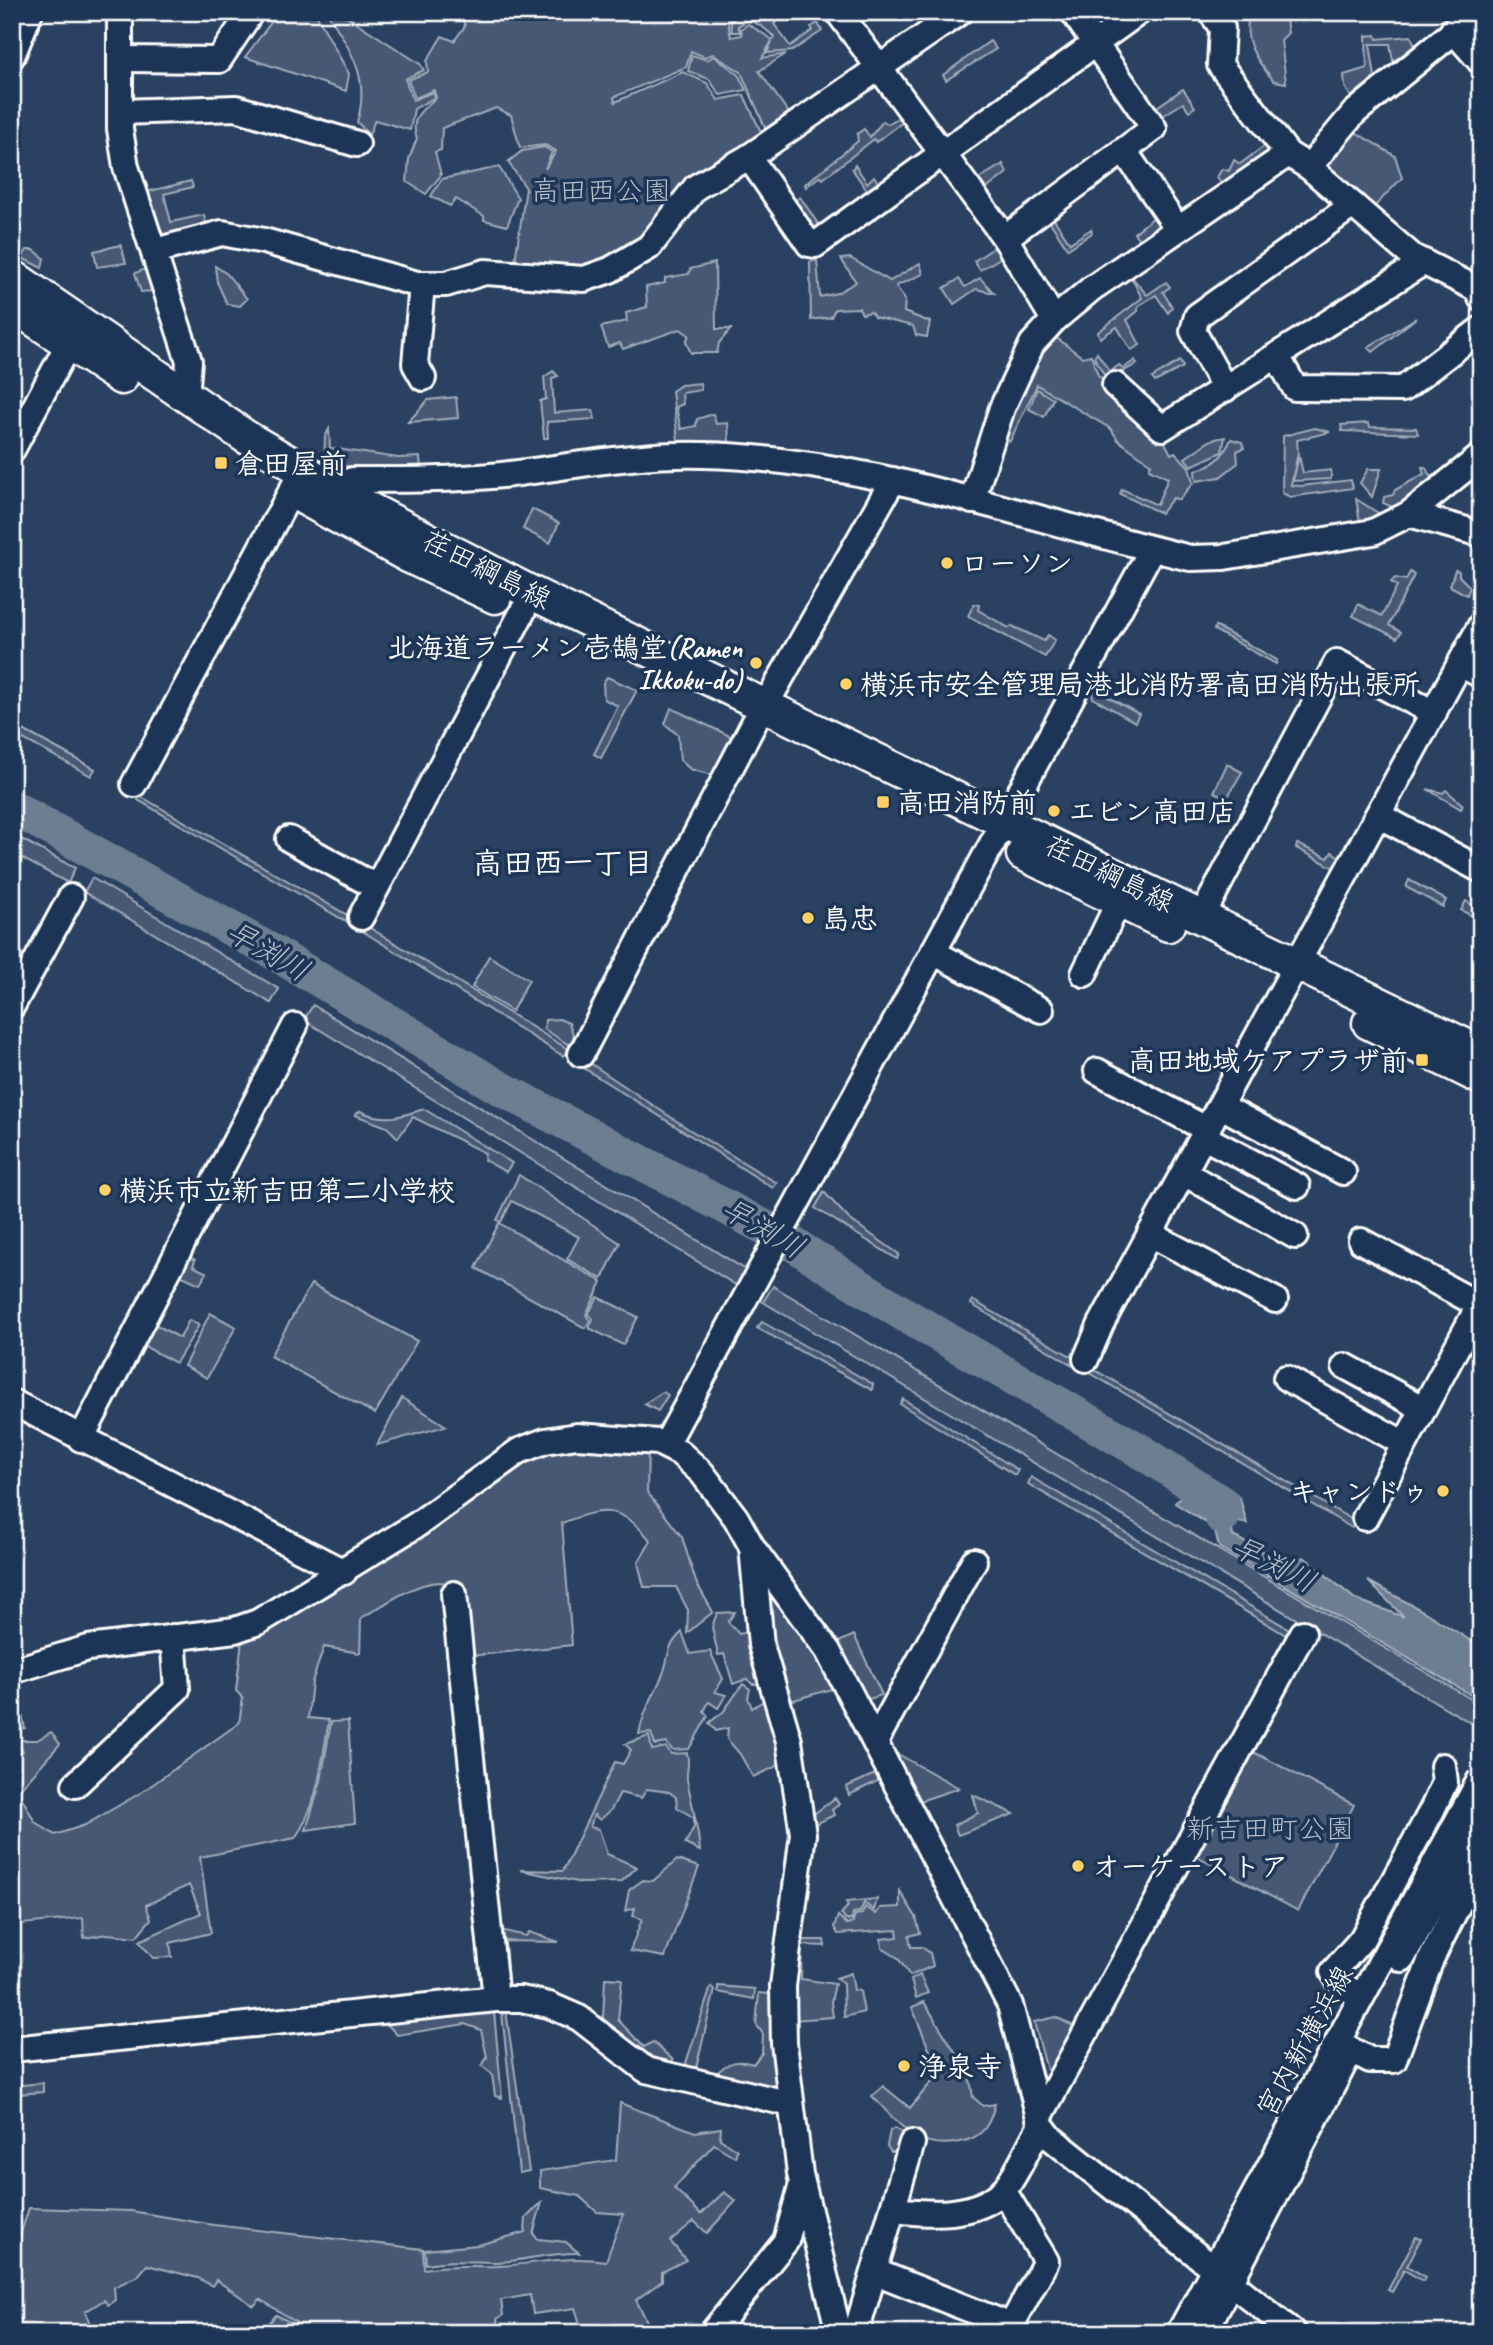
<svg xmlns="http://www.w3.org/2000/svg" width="1493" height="2345" viewBox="0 0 1493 2345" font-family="Caveat,'Klee One',sans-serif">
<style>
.green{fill:#465975;stroke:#a2acba;stroke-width:2}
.water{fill:#6d7d92;stroke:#a7b1be;stroke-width:2}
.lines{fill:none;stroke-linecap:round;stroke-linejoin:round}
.river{stroke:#6d7d92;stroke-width:35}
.minor-casing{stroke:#fff;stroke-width:30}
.major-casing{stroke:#fff;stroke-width:37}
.minor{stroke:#1d3557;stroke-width:24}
.major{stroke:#1d3557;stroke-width:32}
.minor-bridge-casing{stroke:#fff;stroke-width:30;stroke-linecap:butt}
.minor-bridge{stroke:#1d3557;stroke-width:24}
.poi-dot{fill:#ffd166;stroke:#1d3557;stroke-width:2.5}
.labels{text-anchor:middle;stroke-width:7;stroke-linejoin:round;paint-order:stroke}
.park-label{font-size:28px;fill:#b5bdc8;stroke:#1d3557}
.poi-label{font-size:28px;font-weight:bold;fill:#fff;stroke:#1d3557;text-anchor:start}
.street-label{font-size:28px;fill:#fff;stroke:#1d3557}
.neighbourhood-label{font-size:30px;font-weight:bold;fill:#fff;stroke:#1d3557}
.water-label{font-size:30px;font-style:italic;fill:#b6bec8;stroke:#1d3557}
</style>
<rect width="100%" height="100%" fill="#2a4161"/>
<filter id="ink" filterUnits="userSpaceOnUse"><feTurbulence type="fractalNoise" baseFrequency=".0143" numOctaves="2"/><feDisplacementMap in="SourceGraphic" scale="14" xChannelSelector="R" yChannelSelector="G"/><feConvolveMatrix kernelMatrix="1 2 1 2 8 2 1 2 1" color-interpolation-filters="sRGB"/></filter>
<g filter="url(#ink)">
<g class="green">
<polygon points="279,12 315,12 349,74 346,91 245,57"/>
<path d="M327,12H340L420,64L424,70L405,79L413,100L433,92L435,97L414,109L410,130L375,120L369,135L357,122C371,77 350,50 327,12Z"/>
<path d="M483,12H735L728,23L731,37L742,35L741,29L748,24L773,40L775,37L760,25L748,20L738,26L740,32H732L731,23L738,12H767L769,15L790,12L774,24L790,46L813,30L811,27L818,23L822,31L792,51L767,53L772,41L762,58L786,54L759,71L791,116L767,132L741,72L713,54L705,57L691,51L686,67L614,97L615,102L683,72L707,83L718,100L744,95L762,134L694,175L641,242L598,266L523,264L515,261L526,188L508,162L522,151L544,147L552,152L545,169L556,151L545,145L520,148L511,115L496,108L442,128L441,150L435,152L441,175L426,194L407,182L409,159L417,138C409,119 422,109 436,98L434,90L415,98L408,80L428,72L427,61L442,36L454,41L465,26L463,20L469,17L473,21Z"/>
<path d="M1250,12H1285L1288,33L1281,40L1286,83L1274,81C1257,61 1241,40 1250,12Z"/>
<polygon points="1376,35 1377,39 1411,36 1415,46 1393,61 1390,44 1370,44 1375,77 1351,97 1345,87 1344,75 1367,68 1366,36"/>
<polygon points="990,41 996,49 946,80 943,75"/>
<polygon points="692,55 707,60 714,56 738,74 746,90 720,95 709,79 688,71"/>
<polygon points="1183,89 1195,107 1189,111 1183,103 1161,117 1154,109"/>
<polygon points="904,114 907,119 876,142 874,139 823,179 820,176 806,187 805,184 858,141 857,134 864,129 870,137 883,121 888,124"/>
<polygon points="1352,130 1395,156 1402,178 1374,207 1325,167"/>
<polygon points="1267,144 1271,151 1247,165 1245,175 1223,185 1217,177 1222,169 1229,171 1234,160 1240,164"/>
<polygon points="1003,164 1007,173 985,190 977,180"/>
<polygon points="855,165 867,183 874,176 883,190 812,238 789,204 800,197 819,225 844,207 845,211 869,193 852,169"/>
<polygon points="499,167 518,198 507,226 484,220 484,216 456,199 450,206 431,196 442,179"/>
<polygon points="191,181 193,187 164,194 171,222 204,215 206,225 160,235 146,192"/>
<polygon points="1159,213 1167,222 1142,243 1134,233"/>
<polygon points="1051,215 1070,243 1091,229 1092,233 1068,249 1048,219"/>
<polygon points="121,245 126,263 97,267 94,251"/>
<polygon points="995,247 1002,257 980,270 974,261"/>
<polygon points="27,250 34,250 44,258 42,268 22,258"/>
<polygon points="850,258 890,281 920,263 923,274 896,286 905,300 904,312 930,322 927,337 916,335 913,326 874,317 871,312 862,314 859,308 835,309 831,317 811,320 810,262 817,260 820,297 837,293 856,282 841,259"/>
<polygon points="715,263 716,329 731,329 719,343 717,353 691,353 686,342 689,335 680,329 623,349 620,343 608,347 601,327 627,321 626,313 647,307 646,287 665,283 665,278 689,274 690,269"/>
<polygon points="215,266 227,274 247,299 240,306 227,304 217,282"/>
<polygon points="151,267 155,281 151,285 152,291 141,292 135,273"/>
<polygon points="1130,275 1147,295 1166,282 1170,287 1163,292 1172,307 1168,313 1156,295 1138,306 1138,311 1127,320 1140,345 1131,350 1117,327 1100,338 1098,332 1142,298"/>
<polygon points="980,278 994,293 976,289 954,304 944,288 959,279 965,287"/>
<polygon points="1416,318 1373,352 1368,347"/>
<polygon points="1050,333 1082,357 1091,355 1098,375 1160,433 1171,454 1175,452 1189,467 1193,483 1179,500 1173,498 1161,513 1120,494 1122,489 1157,505 1168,478 1149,469 1151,464 1118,440 1111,429 1037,385 1010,441 1000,438"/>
<polygon points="1097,353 1110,372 1119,365 1123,369 1135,360 1137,364 1107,380 1094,357"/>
<polygon points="1180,361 1183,367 1155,382 1152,378"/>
<polygon points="553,371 558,376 552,378 554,413 593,410 595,419 547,422 548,438 544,438 540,401 546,399 544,377"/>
<polygon points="700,383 701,390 682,393 683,404 676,407 681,429 696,426 697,419 713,414 716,424 728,423 729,442 678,441 672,391 681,385"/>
<polygon points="1037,389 1053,399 1044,417 1029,409"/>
<polygon points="456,397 458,418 408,422 428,400"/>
<polygon points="1368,423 1370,427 1416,428 1418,434 1342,431 1341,425"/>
<polygon points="1315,428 1330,432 1297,440 1298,453 1291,485 1301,486 1351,480 1353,488 1290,497 1282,493 1283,436"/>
<polygon points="329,429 330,448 398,458 420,457 421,469 324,465 325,437"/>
<polygon points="1225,437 1222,452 1191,466 1185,458 1211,440"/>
<path d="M1231,439L1242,442L1244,448L1237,451L1238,463L1220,477L1196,481L1195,471C1215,464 1222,459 1231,439Z"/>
<polygon points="1299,456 1303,473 1331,470 1331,479 1293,481"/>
<polygon points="1422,467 1425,467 1431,476 1431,483 1397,509 1383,503 1384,497 1393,495 1395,490 1424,474"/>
<polygon points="1368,469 1381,469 1372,497 1360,483"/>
<polygon points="1356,499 1383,516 1360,522"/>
<polygon points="532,509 559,523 550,543 523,529"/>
<polygon points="1455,570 1459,571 1459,576 1470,587 1467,595 1450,586"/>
<polygon points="1410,572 1414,575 1389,625 1401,632 1397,638 1353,616 1358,604 1382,616 1397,586 1391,582 1395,578 1406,580"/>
<polygon points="974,604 979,605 978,610 1009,628 1012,626 1044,641 1048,635 1055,640 1045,657 968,616"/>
<polygon points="1215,626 1277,660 1276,664 1214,630"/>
<polygon points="607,677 637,690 601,758 594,754 618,706 604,699 603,683"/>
<polygon points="1090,687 1139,714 1135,722 1093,698"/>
<polygon points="671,708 734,738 716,776 690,769 680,760 678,735 665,724"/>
<polygon points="12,724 95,769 91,776 12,733"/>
<polygon points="1227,764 1242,772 1227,798 1214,792"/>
<polygon points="1427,789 1443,793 1446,790 1463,805 1461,809"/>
<polygon points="140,796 354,919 352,925 138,800"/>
<polygon points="12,834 75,868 68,883 12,853"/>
<polygon points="1297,844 1328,858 1332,852 1341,858 1334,868 1296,848"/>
<polygon points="92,878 279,989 271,1003 84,892"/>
<polygon points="1409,880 1446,900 1443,907 1406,887"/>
<polygon points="1466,901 1481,910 1481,921 1461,910"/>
<polygon points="362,923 568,1049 563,1056 359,929"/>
<polygon points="489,956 529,980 512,1011 472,987"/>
<polygon points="313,1005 746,1270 739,1287 304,1020"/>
<polygon points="559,1019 569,1023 574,1037 569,1045 544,1029 545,1020"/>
<polygon points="584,1059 687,1128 777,1183 773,1188 579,1065"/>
<path d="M424,1109L512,1163L506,1172L484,1160L485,1153L413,1117L398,1138L387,1127L355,1115L360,1111C384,1122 400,1117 424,1109Z"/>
<polygon points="519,1175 620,1243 602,1279 567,1259 579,1237 512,1201 501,1222 497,1220"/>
<polygon points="824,1192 849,1219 899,1254 897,1259 815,1208"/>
<polygon points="499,1223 602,1282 586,1315 590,1321 585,1328 476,1268"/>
<polygon points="190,1257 195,1260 193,1266 207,1273 200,1284 180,1275"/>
<polygon points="311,1284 417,1341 375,1414 270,1356"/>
<polygon points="773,1286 1481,1705 1481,1729 763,1302"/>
<polygon points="598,1297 638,1317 623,1345 589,1328 593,1319 588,1314"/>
<polygon points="972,1300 1076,1359 1074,1366 971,1304"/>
<polygon points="210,1313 236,1327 207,1378 184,1366"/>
<polygon points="189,1320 199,1325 176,1363 140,1344 151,1322 180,1338"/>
<polygon points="762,1322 873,1384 872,1390 757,1328"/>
<polygon points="1088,1366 1356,1522 1352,1528 1085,1370"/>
<polygon points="663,1392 668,1395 658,1411 644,1404"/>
<polygon points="402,1398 446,1426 377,1445"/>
<polygon points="903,1399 1018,1470 1015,1475 900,1404"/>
<path d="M600,1445L648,1450L647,1492L682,1537L696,1582L713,1612L687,1633L688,1610L676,1587H644L638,1563L651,1541C621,1504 603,1507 562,1523L572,1645L470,1656L459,1587C428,1570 389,1603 361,1618L360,1653L324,1647L312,1682L308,1718L329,1720C322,1759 319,1805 295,1838L200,1857L211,1933L170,1943L172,1957L153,1958L139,1941L201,1913L189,1885L146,1905L151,1919L136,1937L107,1934L84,1938L83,1918L12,1925V1759L23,1751L15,1740H37L51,1732L60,1744L18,1791L35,1822L55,1835L85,1825L142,1792L239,1723L243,1698L236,1691L242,1640L344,1585L415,1540L527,1459L564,1448Z"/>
<polygon points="1031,1477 1289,1629 1286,1635 1028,1484"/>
<polygon points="768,1587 809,1643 835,1688 787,1702 768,1635 763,1588"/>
<polygon points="735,1612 728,1622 739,1634 753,1631 762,1684 752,1684 747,1679 733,1684 724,1654 718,1655 712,1627 717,1613"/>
<path d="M682,1632L690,1654L710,1651L723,1679L715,1692L726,1695L718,1708L709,1702L704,1711L708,1716L689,1749L672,1750L667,1743L655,1745L651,1733L639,1734C643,1710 656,1693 664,1671C670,1652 666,1648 682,1632Z"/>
<polygon points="854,1635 882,1695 866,1700 839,1642"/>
<polygon points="743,1684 750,1689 748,1698 752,1708 770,1697 786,1762 753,1777 740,1754 727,1739 728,1728 716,1731 709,1723 723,1712"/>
<polygon points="12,1700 15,1711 21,1710 25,1728 12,1729"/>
<polygon points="348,1721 355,1823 306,1830 321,1781 331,1722"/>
<path d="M649,1736L652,1750L666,1747L671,1754L687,1753C690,1764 686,1771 687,1780C692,1804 698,1826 700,1851L685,1844L694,1827V1818L677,1807L676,1797L669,1792L647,1789L641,1798L620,1793L611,1810L600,1820L594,1815L590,1827L599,1829L607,1854L637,1867L621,1882L582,1883L520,1870L563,1871L615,1762L623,1764L631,1750L625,1744Z"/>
<polygon points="1246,1748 1354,1805 1298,1911 1189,1852"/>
<polygon points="896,1753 959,1788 920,1801"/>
<polygon points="877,1773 882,1779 849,1795 846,1787"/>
<polygon points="973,1795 1014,1814 958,1835 954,1825 978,1813"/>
<polygon points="835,1798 839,1804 832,1810 834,1815 814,1825 810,1817"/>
<polygon points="677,1860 699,1867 665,1957 630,1951 642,1919 633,1916 635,1908 625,1911 629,1890 643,1880 653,1881"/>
<polygon points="900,1891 916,1917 920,1933 909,1936 911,1947 922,1947 930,1953 933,1966 910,1976 898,1958 882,1948 881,1939 898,1937 897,1930 838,1934 834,1927 838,1916 847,1924 853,1922 855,1915 862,1914 865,1907 876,1914 880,1908 900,1907"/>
<polygon points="877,1899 874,1910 864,1903 860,1912 853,1913 852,1920 846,1920 841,1914 848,1906 846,1902"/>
<polygon points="496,1929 526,1936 529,1932 559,1942 505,1941 508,1984 502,1984"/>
<polygon points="800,1940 824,1940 825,1946 802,1945 801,1979 835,1984 831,2002 833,2017 793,2020"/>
<polygon points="851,1973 854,1990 860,1991 864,2012 844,2017 843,1984 836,1978"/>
<polygon points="920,1975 928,1993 916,1998 911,1980"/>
<polygon points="605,1978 622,1979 618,2020 644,2047 653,2042 673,2060 670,2068 642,2055 603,2019"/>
<polygon points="718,1986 755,1989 754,1999 718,1992"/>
<polygon points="711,1987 715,1990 696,2068 690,2069 686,2063"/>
<path d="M759,1993L769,1994L780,2088L716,2074C727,2062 738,2059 753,2064L762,2053L763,2034L756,2024Z"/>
<path d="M924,2002L969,2074L973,2097L983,2106L995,2104C993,2111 991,2119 987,2125C975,2146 936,2148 917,2137C899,2127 886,2110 872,2096L883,2086L910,2108L943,2068L938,2057L933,2059L912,2007Z"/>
<polygon points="490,2008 494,2012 502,2098 495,2096 492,2074 482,2066 487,2057 481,2030 465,2024 397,2035 388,2025 337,2027"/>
<polygon points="506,2011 529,2171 519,2173 502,2013"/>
<polygon points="1056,2017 1079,2029 1058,2071 1047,2070 1034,2022"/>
<polygon points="43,2083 43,2092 18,2094 18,2106 12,2106 12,2086"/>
<path d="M620,2103L695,2132L721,2128L720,2139L737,2150L735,2157L714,2144L674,2188L701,2214L724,2192L736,2201L707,2233L694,2221L670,2241L686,2260L662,2272V2281L636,2300L652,2331L649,2333H583L575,2308L533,2314L530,2295L501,2300L503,2315L497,2319L500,2333H297V2323L260,2299L254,2306L216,2280L212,2286L198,2278L147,2265L138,2276L114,2287L115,2300L108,2305L104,2300L85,2312L94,2333H12V2315L18,2304L12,2302V2242L19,2239L29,2208L131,2211L214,2225L423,2249L424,2269C450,2264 473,2267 499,2266C539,2264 564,2255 606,2261L623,2214L597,2212L579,2196L540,2188V2171L616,2160Z"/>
<polygon points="895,2128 910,2139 902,2152 891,2152 887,2146 890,2131"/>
<path d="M542,2202L533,2234L538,2239L566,2242L579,2253C551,2252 525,2261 497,2262C472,2262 450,2259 426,2264L425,2250L478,2245L525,2232L526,2218Z"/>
<polygon points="1416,2237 1421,2239 1407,2266 1426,2277 1423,2281 1404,2270 1392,2292 1388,2290"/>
<polygon points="276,2315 294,2324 294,2333 261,2333"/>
<polygon points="192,2324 198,2333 152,2333 154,2328"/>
</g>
<polygon class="water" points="1199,1478 1240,1498 1247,1524 1230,1520 1233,1536 1284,1563 1304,1557 1355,1599 1404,1617 1368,1581 1423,1611 1481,1647 1481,1701 1219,1547 1214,1528 1175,1503"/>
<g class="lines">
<polyline class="river" points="12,807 273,952 500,1088 777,1234 910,1318 1142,1452 1223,1504 1222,1517"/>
<g class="minor-casing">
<g id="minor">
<polyline points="120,12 120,129 126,167 189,361 186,397"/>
<polyline points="838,12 1005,238 1054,320"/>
<polyline points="1211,12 1222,28 1220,65 1288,154 1309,167 1413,257 1477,289 1481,298"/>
<polyline points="1453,30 1481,62"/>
<polyline points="12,56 30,12"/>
<polyline points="122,59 219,60 251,12"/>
<polyline points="121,112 236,108 357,144"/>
<polyline points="1125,152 1178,229"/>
<polyline points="749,157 809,244 815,245 1139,12"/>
<polyline points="1309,167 1354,113 1478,12"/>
<polyline points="1005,238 1154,128 1073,12"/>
<polyline points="155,251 222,233 264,241 417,284 446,284 485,272 584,279 610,270 649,247 696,187 749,157 960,12"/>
<polyline points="422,284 415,364 423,378"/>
<polyline points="1277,356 1295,388 1403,389 1481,329"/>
<polyline points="1115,385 1162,428 1424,262"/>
<polyline points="1225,389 1193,331 1197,316 1353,205"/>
<polyline points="12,450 69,343"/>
<polyline points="972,501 1002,408 1032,344 1054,320 1091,289 1288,154"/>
<path d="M328,502L341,484L353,480C403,480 453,480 502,475C569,467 636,453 703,455C870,459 1029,520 1190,558L1224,557L1373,532L1409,514L1481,456"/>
<polyline points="1409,514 1481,534"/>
<polyline points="1460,664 1481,675"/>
<polyline points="765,706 893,480"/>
<polyline points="134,784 301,473"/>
<polyline points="1378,815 1481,870"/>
<polyline points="289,839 376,887"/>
<polyline points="361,917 523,611"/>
<polyline points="1201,918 1337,662 1434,713"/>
<polyline points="933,952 1041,1010"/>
<polyline points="1084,974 1119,901"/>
<polyline points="12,1006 71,897"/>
<polyline points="581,1054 754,723"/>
<polyline points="1097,1071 1208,1130"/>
<polyline points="1221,1106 1343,1172"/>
<polyline points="1204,1137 1297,1186"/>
<polyline points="1184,1173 1295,1236"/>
<polyline points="1150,1234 1275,1300"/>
<polyline points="1361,1241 1479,1305"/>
<polyline points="1086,1359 1101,1324 1481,625"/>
<polyline points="1345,1366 1422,1408"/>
<polyline points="1286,1378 1403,1443"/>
<polyline points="12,1402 344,1572"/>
<polyline points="81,1439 295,1026"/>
<polyline points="666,1444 1152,549"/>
<polyline points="1365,1518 1481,1302"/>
<polyline points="752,1547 761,1645 789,1741 803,1834 783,1986 784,2043 800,2174 839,2333"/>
<polyline points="454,1594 496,1999"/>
<polyline points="12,1671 88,1648 235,1630 258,1622 418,1524 519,1451 545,1441 577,1436 658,1442 680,1453 702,1473 736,1518 752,1547 828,1651 1010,2005 1041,2125 1051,2138 1294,2333"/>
<polyline points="875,1742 974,1561"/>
<polyline points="75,1785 177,1689 173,1637"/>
<polyline points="1402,1959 1481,1816"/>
<polyline points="1361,1997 1341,1984 1333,1972 1362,1939 1432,1810 1445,1782 1443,1766"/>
<polyline points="12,2049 496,1999 521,1999 549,2005 579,2018 646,2070 791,2104"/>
<polyline points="1351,2050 1370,2060 1394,2060 1431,1959 1481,1859"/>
<polyline points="1039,2118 1303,1633"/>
<path d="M894,2210C930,2214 974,2218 1003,2191C1016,2177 1030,2143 1041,2125"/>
<polyline points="876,2272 1011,2326 1046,2261 1003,2190"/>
<polyline points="712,2333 786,2241 802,2184"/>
<polyline points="856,2333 912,2143"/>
<polyline points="1179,2333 1475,1789"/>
<polyline points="1204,2333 1347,2058"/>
</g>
</g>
<g class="major-casing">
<g id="major">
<polyline points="12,276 246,437 371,510 532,593 1481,1053"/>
<polyline points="12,305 121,378"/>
<polyline points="302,497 408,556 495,597"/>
<polyline points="1023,854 1168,925"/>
<polyline points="1369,1023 1481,1078"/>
</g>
</g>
<use href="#minor" class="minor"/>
<use href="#major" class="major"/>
<g class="minor-bridge-casing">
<polyline id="minor-bridge" points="1475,1789 1481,1778"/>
</g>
<use href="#minor-bridge" class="minor-bridge"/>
</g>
</g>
<g class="poi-dot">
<rect x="214" y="456" width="14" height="14" rx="3.5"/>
<circle cx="947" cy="563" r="7"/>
<circle cx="756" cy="663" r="7"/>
<circle cx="846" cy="684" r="7"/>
<rect x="876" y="795" width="14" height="14" rx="3.5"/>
<circle cx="1054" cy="811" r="7"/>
<circle cx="808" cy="918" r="7"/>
<rect x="1415" y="1053" width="14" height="14" rx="3.5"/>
<circle cx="105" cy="1190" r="7"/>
<circle cx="1443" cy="1491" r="7"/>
<circle cx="1078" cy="1866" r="7"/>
<circle cx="904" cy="2066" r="7"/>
</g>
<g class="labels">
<g class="park-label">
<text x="601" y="200">高田西公園</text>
<text x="1270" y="1838">新吉田町公園</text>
</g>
<g class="poi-label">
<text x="235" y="473">倉田屋前</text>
<text x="961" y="573">ローソン</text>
<text x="742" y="657" text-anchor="end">北海道ラーメン壱鵠堂(Ramen<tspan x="742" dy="32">Ikkoku-do)</tspan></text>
<text x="860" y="694">横浜市安全管理局港北消防署高田消防出張所</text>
<text x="897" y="812">高田消防前</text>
<text x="1068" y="821">エビン高田店</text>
<text x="822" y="928">島忠</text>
<text x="1408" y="1070" text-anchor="end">高田地域ケアプラザ前</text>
<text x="119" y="1200">横浜市立新吉田第二小学校</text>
<text x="1429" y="1501" text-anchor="end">キャンドゥ</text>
<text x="1092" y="1876">オーケーストア</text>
<text x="918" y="2076">浄泉寺</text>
</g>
<g class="street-label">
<text transform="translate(487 569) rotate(27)" y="10">荏田綱島線</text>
<text transform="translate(1110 873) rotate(26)" y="10">荏田綱島線</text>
<text transform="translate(1304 2041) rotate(-61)" y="10">宮内新横浜線</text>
</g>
<g class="neighbourhood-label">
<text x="563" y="873">高田西一丁目</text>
</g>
<g class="water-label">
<text transform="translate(268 951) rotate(30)" y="10">早渕川</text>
<text transform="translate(763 1228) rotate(30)" y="10">早渕川</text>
<text transform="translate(1274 1564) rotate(27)" y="10">早渕川</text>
</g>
</g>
<rect width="1493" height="2345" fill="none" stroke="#1d3557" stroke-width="42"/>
<rect x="21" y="21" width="1451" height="2303" fill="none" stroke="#fff" stroke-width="2.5" filter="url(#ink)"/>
</svg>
